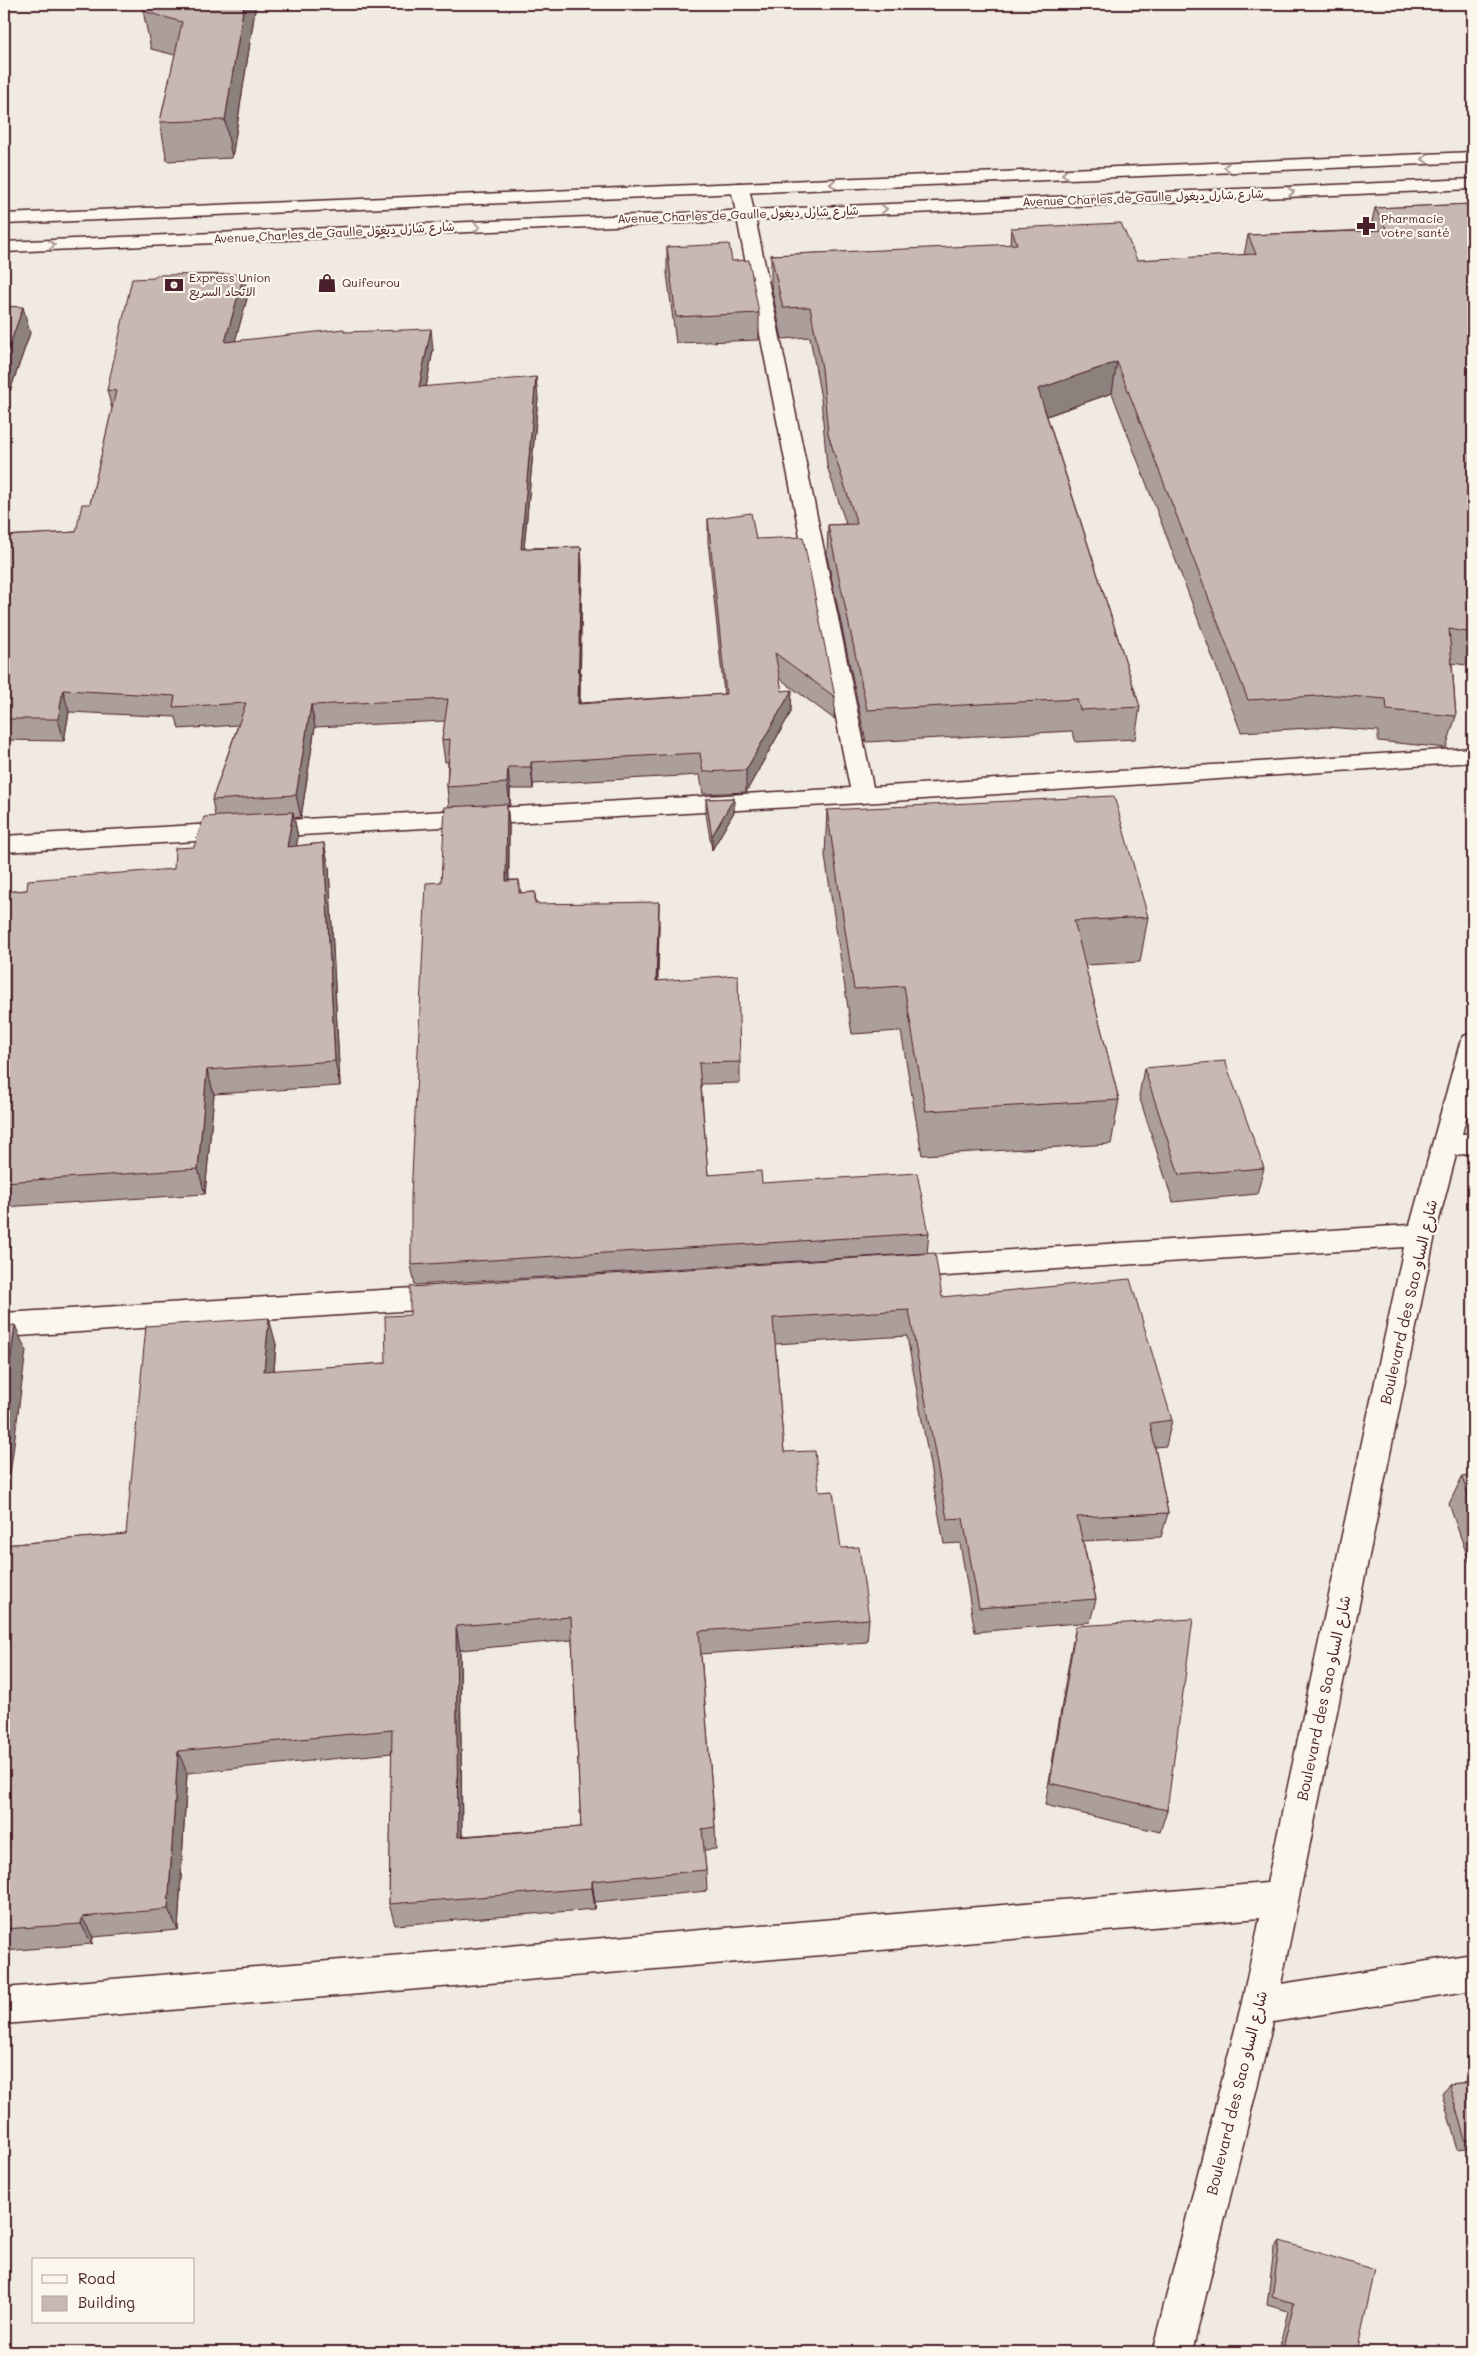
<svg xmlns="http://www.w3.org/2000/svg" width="1477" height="2356" viewBox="0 0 1477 2356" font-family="Mali,'Playpen Sans Arabic',sans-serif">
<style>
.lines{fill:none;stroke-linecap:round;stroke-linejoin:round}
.minor-casing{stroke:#4a1f2b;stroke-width:3}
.major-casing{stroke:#4a1f2b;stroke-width:3}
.minor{fill:#fbf7ec;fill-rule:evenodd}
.major{fill:#fbf7ec;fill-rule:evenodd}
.wall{fill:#ac9e9a;stroke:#4a1f2b;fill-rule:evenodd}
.shaded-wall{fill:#8c817d;stroke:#4a1f2b}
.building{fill:#c8b8b3;stroke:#4a1f2b;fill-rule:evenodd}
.oneway{stroke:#ab9695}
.labels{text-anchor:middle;stroke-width:4.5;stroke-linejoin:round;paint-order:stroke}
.far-street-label{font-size:12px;fill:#4a1f2b;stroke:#fbf7ec}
.far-poi-label{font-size:12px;fill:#4a1f2b;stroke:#fbf7ec;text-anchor:start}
.street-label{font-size:15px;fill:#4a1f2b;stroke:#fbf7ec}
</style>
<rect width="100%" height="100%" fill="#f0eae0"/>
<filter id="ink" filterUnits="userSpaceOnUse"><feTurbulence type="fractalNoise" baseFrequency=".02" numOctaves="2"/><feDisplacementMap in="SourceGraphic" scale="10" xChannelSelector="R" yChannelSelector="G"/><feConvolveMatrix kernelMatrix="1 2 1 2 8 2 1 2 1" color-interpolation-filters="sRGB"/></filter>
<g filter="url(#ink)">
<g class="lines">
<g class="minor-casing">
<g id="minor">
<polygon points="740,183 746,184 749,188 873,787 1473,748 1473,762 863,803 4,852 4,836 850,788 731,188 734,184"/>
<polygon points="1473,1033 1473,1091 1462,1134 1473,1133 1473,1153 1456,1155 1435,1235 1281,1984 1473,1954 1473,1990 1273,2022 1192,2352 1152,2352 1241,2006 1260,1918 4,2024 4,1988 1267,1883 1404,1247 899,1279 889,1276 885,1268 889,1260 899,1257 1410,1225 1460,1043 1464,1036"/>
<polygon points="447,1286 457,1289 461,1297 457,1305 447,1308 4,1337 4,1313"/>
</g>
</g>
<g class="major-casing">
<g id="major">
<polygon points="1473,152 1473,162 4,224 4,214"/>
<polygon points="1473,179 1473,189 4,252 4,242"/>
</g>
</g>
<use href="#minor" class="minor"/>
<use href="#major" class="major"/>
</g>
<g class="wall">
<polygon points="145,4 256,4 232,158 167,161 160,122 175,55 151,49 143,11"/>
<polygon points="1473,204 1473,666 1452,663 1456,716 1446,748 1378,741 1378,731 1327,727 1241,732 1112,393 1047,416 1140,707 1135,739 1076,742 1072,731 866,742 827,557 828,525 846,524 827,466 821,399 810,337 782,339 771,285 771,255 1010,245 1011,228 1137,260 1244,255 1248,235 1370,230 1375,208"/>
<polygon points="667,247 732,261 759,313 759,340 676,343 667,273"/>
<polygon points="248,295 235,341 345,332 433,350 426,387 538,398 524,548 581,547 582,568 580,703 724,694 708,541 708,519 756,539 835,697 834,719 779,678 782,691 791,712 746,792 703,794 700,775 533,784 533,789 510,789 510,805 507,806 509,825 509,880 519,880 521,893 535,892 536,904 659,924 658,980 740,1062 740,1083 701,1084 708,1175 762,1183 929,1233 927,1253 415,1285 411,1265 441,882 449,807 447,787 448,762 445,762 442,740 445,721 315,727 301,817 294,818 298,837 296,846 324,843 329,868 340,1086 214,1094 205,1194 4,1207 4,892 27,890 174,869 194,847 215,816 212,800 238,725 179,729 176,717 69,712 64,741 4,740 4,536 76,532 90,504 112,409 107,390"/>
<polygon points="4,306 30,333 10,391 4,391"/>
<polygon points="734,798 734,812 712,850 706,814 706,799"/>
<polygon points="827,810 1148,917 1140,962 1085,965 1119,1100 1111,1144 922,1155 901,1031 852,1034 825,856"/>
<polygon points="1144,1068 1264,1168 1257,1194 1173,1202 1139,1096"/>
<path d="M942,1297L1172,1420L1166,1446L1155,1447L1168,1513L1161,1537L1083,1541L1096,1599L1090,1622L975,1632L960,1543L944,1544L907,1336L775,1344L784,1452L819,1492L869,1619L867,1642L701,1654L715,1827L716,1849L704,1850L706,1870L707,1891L595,1902V1909L395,1925L389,1904L392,1753L187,1773L178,1930L93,1937L92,1944L4,1951V1545L126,1534L276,1344L274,1371L386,1363ZM572,1640L581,1827L462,1836L460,1650Z"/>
<polygon points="1473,1421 1473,1460 1466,1438"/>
<polygon points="1473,1476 1473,1572 1449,1504 1462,1477"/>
<polygon points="1076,1626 1167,1810 1160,1832 1045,1805 1071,1650"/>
<polygon points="1473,2082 1473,2148 1458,2150 1442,2094 1449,2084"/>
<polygon points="1280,2241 1357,2352 1278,2352 1288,2311 1267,2305 1274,2249"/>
</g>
<g class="shaded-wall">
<polygon points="244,4 256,4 232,158 225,120"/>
<polygon points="244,274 248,295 229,363 225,342"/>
<polygon points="23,307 30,333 10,391 4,368 4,362"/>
<polygon points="431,329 433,350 422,409 419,387"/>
<polygon points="1117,362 1112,393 1035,420 1038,389"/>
<polygon points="536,377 538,398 522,570 521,549"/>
<polygon points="581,547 582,568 579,725 578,704"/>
<polygon points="63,690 69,712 64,741 58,719"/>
<polygon points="792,690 791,712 746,792 746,770"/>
<polygon points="311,705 315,727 301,817 296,795"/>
<polygon points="531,762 533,784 533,789 531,767"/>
<polygon points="508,767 510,789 510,805 507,783"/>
<polygon points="734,798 734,812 712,850 712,836"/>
<polygon points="507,804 509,825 508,902 506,881"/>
<polygon points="293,812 298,837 292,872 287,847"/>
<polygon points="324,843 329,868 340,1086 335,1061"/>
<polygon points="659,902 659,924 657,1002 656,981"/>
<polygon points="207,1070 214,1094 205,1194 198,1169"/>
<polygon points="269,1318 276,1344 272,1397 264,1371"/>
<polygon points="15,1325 26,1351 4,1522 4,1410"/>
<polygon points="456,1626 460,1650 462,1858 458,1837"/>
<polygon points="178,1751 187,1773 178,1930 168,1909"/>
<polygon points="592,1881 595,1902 595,1909 592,1888"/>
<polygon points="82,1917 93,1937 92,1944 81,1924"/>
</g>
<g class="building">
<polygon points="145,4 244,4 225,120 160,122 182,22 143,11"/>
<polygon points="1473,204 1473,633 1449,629 1456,716 1387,710 1386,699 1335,695 1248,700 1117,362 1038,389 1140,707 1080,710 1077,699 867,710 828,525 857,524 828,434 822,368 810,307 783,308 771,255 1017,244 1011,228 1121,223 1137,260 1256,254 1248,235 1387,230 1375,208"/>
<polygon points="729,244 732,261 749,260 759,313 676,317 667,247"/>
<polygon points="244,274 225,342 344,329 344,332 431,329 419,387 536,377 521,549 581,547 578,704 726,694 708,519 751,513 756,539 803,537 835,697 775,653 782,691 792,690 746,770 703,772 700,753 531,762 531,767 508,767 507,783 447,787 450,739 442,740 448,699 311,705 296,795 212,800 246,703 173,707 175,696 63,690 58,719 4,719 4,536 76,532 82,504 90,504 116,391 107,390 132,279 154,278 156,275"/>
<polygon points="4,306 23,307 4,362"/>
<polygon points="1114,796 1148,917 1074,921 1119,1100 926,1111 904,986 854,989 827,810"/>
<polygon points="734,798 712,836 706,799"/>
<polygon points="507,804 506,881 519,880 519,893 535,892 535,904 659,902 656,981 738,975 740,1062 699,1063 708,1175 761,1171 762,1183 917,1173 929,1233 411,1265 411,1197 426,883 441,882 445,807"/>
<polygon points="293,812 287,847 324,843 335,1061 207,1070 198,1169 4,1182 4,892 27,890 28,880 174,869 175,848 194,847 204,817"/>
<polygon points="1225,1061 1264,1168 1179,1175 1144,1068"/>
<path d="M935,1253L942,1297L1130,1279L1172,1420L1150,1423L1168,1513L1077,1517L1096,1599L979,1608L963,1518L947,1519L909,1310L773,1318L784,1452L815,1451L819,1492L833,1491L841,1548L859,1547L869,1619L699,1631L715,1827L702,1829L706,1870L592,1881V1888L389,1904L392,1730L178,1751L168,1909L82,1917L81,1924L4,1929V1712L7,1686H4V1545L126,1534L146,1326L269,1318L264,1371L386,1363L385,1316L410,1315V1287ZM571,1617L581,1827L458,1837L456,1626Z"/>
<polygon points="15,1325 4,1410 4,1326"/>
<polygon points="1473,1476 1473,1510 1462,1477"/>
<polygon points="1193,1619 1167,1810 1050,1783 1076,1626"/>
<polygon points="1473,2082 1473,2140 1465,2140 1449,2084"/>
<polygon points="1280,2241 1375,2270 1357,2352 1282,2352 1294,2303 1272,2297"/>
</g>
<defs><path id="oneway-chevron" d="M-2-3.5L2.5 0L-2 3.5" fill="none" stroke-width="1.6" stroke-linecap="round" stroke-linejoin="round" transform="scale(1.25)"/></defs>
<g class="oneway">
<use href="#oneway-chevron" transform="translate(1425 159) rotate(178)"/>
<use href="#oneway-chevron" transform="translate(1227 167) rotate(178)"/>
<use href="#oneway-chevron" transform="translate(1065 174) rotate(178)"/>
<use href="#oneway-chevron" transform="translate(833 184) rotate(178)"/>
<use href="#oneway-chevron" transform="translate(1291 192) rotate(-2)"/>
<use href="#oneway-chevron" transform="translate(884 209) rotate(-2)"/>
<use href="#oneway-chevron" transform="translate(477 227) rotate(-3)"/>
<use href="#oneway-chevron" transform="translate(52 245) rotate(-3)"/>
</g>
</g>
<defs>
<g id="pharmacy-bare" transform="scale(1.5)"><path d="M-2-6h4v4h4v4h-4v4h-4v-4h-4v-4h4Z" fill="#4a1f2b" stroke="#fbf7ec" stroke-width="2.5" paint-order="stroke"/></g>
<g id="shop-bare" transform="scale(1.5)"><path d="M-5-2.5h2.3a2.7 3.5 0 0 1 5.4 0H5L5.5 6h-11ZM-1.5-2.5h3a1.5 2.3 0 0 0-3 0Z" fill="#4a1f2b" stroke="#fbf7ec" stroke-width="2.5" paint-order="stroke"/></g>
<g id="bank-bare" transform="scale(1.5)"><path d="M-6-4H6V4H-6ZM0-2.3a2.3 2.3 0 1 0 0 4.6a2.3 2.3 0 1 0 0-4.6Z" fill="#4a1f2b" stroke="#fbf7ec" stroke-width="2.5" paint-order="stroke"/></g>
</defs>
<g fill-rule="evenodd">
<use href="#pharmacy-bare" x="1366" y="226"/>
<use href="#shop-bare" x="327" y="283"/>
<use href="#bank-bare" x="174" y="285"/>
</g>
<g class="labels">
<g class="far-street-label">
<text transform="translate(1143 198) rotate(-2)" y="4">Avenue Charles de Gaulle شارع شارل ديغول</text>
<text transform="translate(738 215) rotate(-2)" y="4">Avenue Charles de Gaulle شارع شارل ديغول</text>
<text transform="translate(334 233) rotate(-3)" y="4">Avenue Charles de Gaulle شارع شارل ديغول</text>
</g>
<g class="far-poi-label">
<text x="1381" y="223">Pharmacie<tspan x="1381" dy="14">votre santé</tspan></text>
<text x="189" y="282">Express Union<tspan x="189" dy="14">الاتحاد السريع</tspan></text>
<text x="342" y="287">Quifeurou</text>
</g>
<g class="street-label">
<text transform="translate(1409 1302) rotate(-77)" y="5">Boulevard des Sao شارع الساو</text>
<text transform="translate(1324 1698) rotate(-78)" y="5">Boulevard des Sao شارع الساو</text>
<text transform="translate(1237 2093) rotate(-76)" y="5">Boulevard des Sao شارع الساو</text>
</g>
</g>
<rect width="1477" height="2356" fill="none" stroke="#fbf7ec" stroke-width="20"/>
<rect x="10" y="10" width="1457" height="2336" fill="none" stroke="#4a1f2b" stroke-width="2" filter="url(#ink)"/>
<rect x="32" y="2258" width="162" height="65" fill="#fbf7ec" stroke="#b4a19f"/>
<rect x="42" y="2275" width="25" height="8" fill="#fbf7ec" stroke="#b4a19f"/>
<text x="78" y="2284" font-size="15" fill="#4a1f2b">Road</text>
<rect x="42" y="2296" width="25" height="15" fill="#c8b8b3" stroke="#b4a19f"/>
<text x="78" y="2308" font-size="15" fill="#4a1f2b">Building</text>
</svg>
